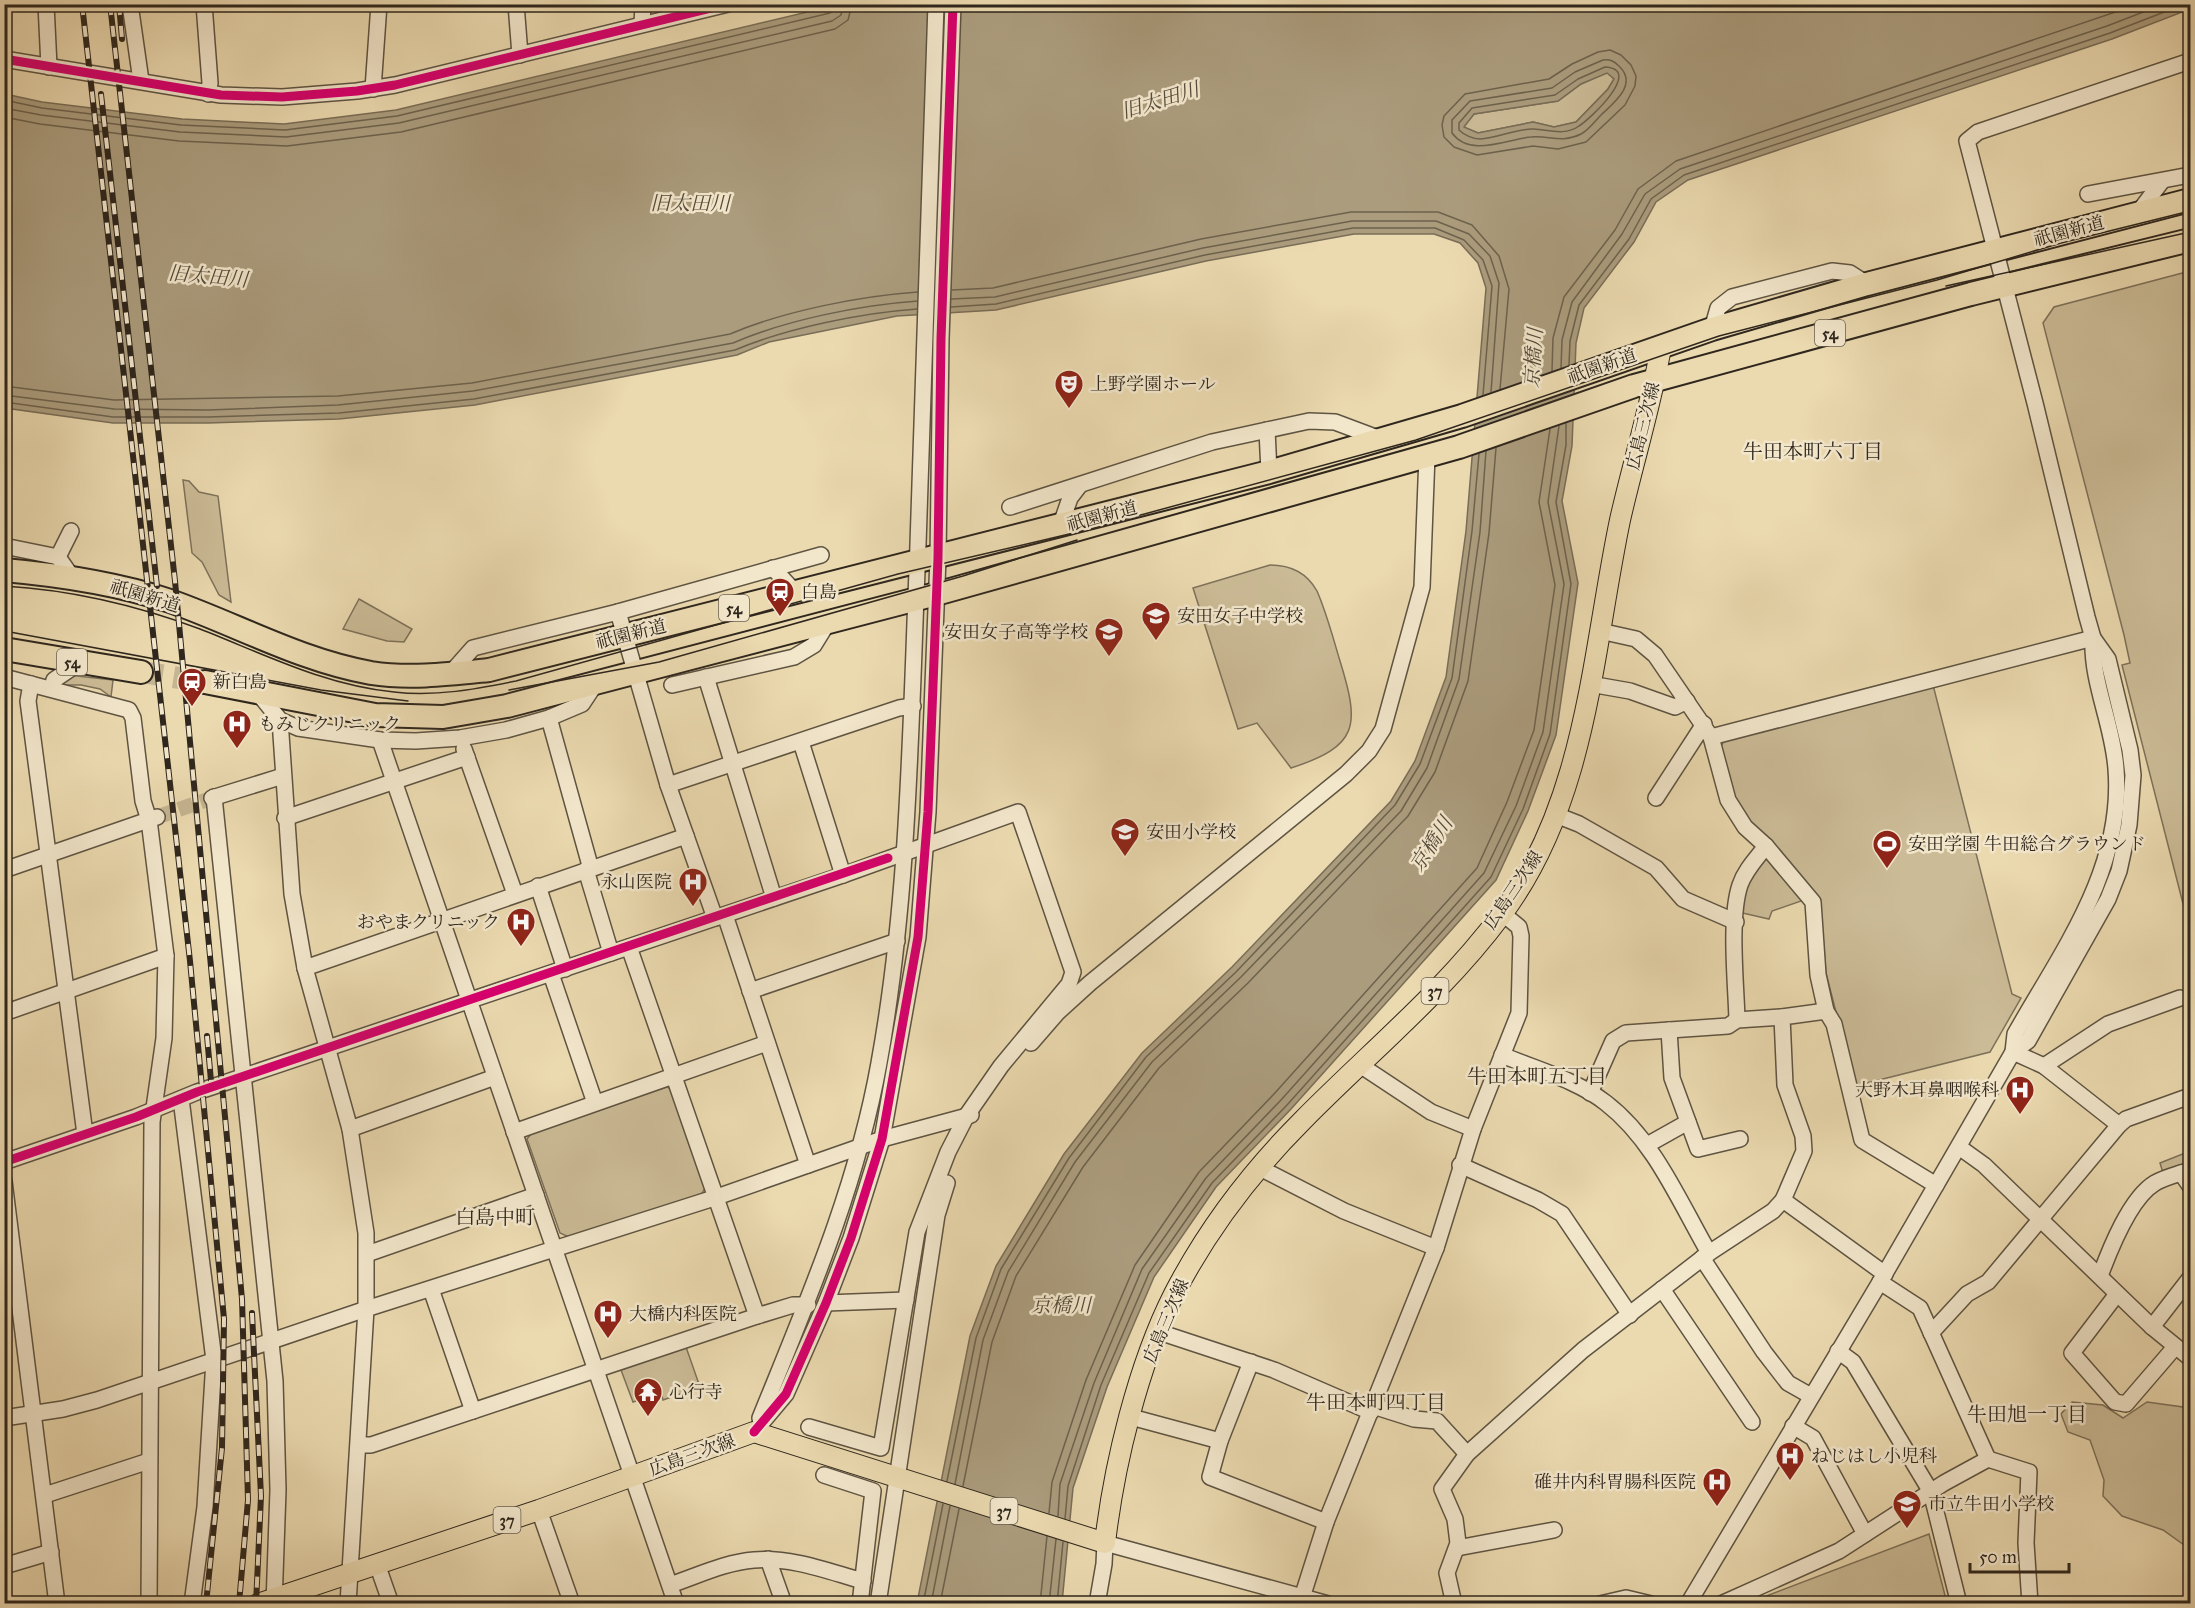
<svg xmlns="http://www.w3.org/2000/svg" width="2195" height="1608" viewBox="0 0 2195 1608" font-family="'IM FELL Great Primer','Noto Serif JP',serif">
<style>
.green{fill:#cbbb96;stroke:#7d715a;stroke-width:1.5}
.water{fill:#ab9c7d;stroke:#796d57;stroke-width:1.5;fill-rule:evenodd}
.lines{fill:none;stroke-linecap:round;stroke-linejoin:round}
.shore{stroke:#6d624d;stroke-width:1.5}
.minor-tunnel{stroke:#c5b592;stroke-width:15;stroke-dasharray:15 8;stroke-linecap:butt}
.highway-tunnel{stroke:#c5b592;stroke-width:22;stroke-dasharray:22 11;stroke-linecap:butt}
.minor-casing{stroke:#5e5442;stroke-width:18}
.major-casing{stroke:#2f271d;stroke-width:22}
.highway-casing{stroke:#2f271d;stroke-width:26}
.minor{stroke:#f2e6cb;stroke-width:15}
.major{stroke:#ebd9af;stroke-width:20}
.highway{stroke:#ebd9af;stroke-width:22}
.tram{stroke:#2f271d;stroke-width:1.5}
.rail-casing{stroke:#2f271d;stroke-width:6}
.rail{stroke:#f2e6cb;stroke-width:4;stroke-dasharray:11;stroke-linecap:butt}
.cycleway-casing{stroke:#f2e6cb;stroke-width:13}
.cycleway{stroke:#d6006c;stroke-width:9}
.labels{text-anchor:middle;stroke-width:5;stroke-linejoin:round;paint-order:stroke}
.shield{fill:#f2e6cb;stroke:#6a6051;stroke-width:1.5}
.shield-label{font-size:16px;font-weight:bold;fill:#2f271d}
.street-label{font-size:18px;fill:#2f271d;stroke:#f2e6cb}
.poi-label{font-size:18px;fill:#2f271d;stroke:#f2e6cb;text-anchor:start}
.water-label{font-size:20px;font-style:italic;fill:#544a3a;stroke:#f2e6cb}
.neighbourhood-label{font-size:20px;fill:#2f271d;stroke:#f2e6cb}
</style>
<rect width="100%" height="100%" fill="#ebd9af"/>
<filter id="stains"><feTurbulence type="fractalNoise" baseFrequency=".00333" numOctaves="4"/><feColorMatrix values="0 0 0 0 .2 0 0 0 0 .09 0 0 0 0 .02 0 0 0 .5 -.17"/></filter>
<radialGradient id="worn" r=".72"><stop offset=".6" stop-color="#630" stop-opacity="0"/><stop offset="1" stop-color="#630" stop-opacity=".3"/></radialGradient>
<g class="green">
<polygon points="1607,72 1614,79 1608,89 1576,122 1554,127 1533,122 1478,133 1463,127 1474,114 1558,101 1581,84"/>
<polygon points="2190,271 2190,931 2122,665 2130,663 2124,635 2043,323 2054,307"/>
<polygon points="183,480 189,481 199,492 218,496 231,602 219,595 202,562 192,553"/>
<path d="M1270,565C1292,565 1307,573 1317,591C1327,614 1333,638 1340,661C1360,726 1359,746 1291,768L1257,723L1238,729L1193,588Z"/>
<polygon points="359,599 412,629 404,642 387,641 343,629"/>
<polygon points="68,675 113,680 111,697 100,689 81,685 64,685 63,681"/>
<polygon points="1933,685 2012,994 2021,998 1990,1052 1855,1086 1826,973 1820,899 1769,839 1752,825 1735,797 1721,746 1726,738"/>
<polygon points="1764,853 1804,900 1772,911 1769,919 1738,912 1741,895"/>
<polygon points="667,1087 673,1090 706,1186 700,1197 571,1238 560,1233 527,1139 531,1134"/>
<polygon points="2190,1151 2190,1164 2163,1173 2160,1163"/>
<polygon points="686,1347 700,1387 663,1400 662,1396 646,1402 645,1398 633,1402 621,1370"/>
<polygon points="2072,1402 2103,1405 2123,1418 2147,1402 2190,1408 2190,1542 2184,1545 2163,1530 2122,1516 2103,1496 2104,1480 2090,1440 2068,1432 2061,1414"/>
<polygon points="1929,1534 1947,1603 1748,1603"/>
</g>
<path class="water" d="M841,4L2190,5V9L2112,39L1688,180L1656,202L1634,242L1584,308L1576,343L1572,446L1562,501L1578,583L1556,735L1528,811L1496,880L1291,1109L1216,1187L1154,1277L1107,1387L1073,1488L1062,1603H917L970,1336L996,1266L1064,1154L1142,1053L1232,967L1391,801L1415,761L1446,677L1466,531L1486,288L1478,263L1460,243L1434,234H1354L1206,261L996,310L897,316L769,342L737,355L475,405L339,419L208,423H113L5,408V94L42,102L182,119L284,124L396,110ZM1607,73L1614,79L1608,89L1576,122L1554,127L1533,122L1478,133L1464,127L1474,114L1558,101L1581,84Z"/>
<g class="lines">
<g class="shore">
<polygon points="1610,50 1621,55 1631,65 1636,76 1635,86 1625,105 1586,142 1558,149 1533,146 1477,155 1454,147 1444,137 1442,125 1444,116 1465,94 1549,79 1572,64 1598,52"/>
<path d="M1603,60C1610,59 1614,61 1619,66C1638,84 1615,102 1601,115C1595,121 1589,130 1581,134C1561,144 1549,135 1531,137C1507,139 1470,158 1452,133V120L1470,101L1552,88L1575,72Z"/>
<path d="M1605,67C1644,69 1590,119 1579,126C1565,136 1549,130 1534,129C1517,128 1498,138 1480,139C1473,139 1464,135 1459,130V123L1472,108L1555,95L1578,79Z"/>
<polyline points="4,100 42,108 181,125 285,130 397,116 830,13 834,10 836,4"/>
<polyline points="4,108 41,115 180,132 286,137 399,123 832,21 841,15 843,4"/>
<polyline points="4,117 40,124 179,141 287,146 401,132 835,29 848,20 852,4"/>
<polyline points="952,290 993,288 1201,239 1351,212 1438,212 1472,225 1499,256 1509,289 1500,389"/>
<polyline points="951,299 995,297 1203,248 1352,221 1436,221 1469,234 1490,256 1499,283 1491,392"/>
<polyline points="951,307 996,304 1205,255 1353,228 1435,228 1464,240 1483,260 1492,286 1483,395"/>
<polyline points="1569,365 1570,341 1579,305 1629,239 1651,199 1684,175 2110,33 2185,4"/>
<polyline points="1561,368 1562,340 1572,302 1622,234 1645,194 1680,169 2107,26 2164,4"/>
<polyline points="1552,371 1553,338 1564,297 1615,230 1638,189 1676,161 2139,4"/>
<path d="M4,386L114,400L338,396L472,383L730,334C784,311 860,296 918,292"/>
<path d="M4,395L114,409L208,410L338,405L473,391L733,343C786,320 860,305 918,301"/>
<path d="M4,402L113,417H208L339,413L474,399L735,350C787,328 861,313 917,309"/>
<polyline points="947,1481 976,1338 1001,1269 1069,1158 1146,1057 1236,972 1395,805 1420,764 1452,678 1472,531 1479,454"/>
<polyline points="955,1484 983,1340 1008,1272 1075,1162 1152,1062 1241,977 1401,811 1427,768 1459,679 1480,532 1486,451"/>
<polyline points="963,1486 992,1342 1016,1276 1083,1167 1159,1068 1248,983 1408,816 1435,772 1468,681 1489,533 1496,448"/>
<polyline points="1049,1513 1052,1482 1086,1380 1135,1265 1199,1172 1274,1094 1477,868 1507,802 1534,730 1555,585 1539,502 1550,429"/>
<polyline points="1058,1516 1060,1484 1094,1383 1142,1269 1206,1178 1281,1100 1484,873 1516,806 1543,732 1564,584 1548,502 1559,426"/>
<polyline points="1065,1519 1068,1486 1101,1385 1149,1273 1212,1183 1287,1105 1491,877 1523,809 1550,734 1571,584 1556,502 1566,445 1566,423"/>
<polyline points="923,1604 943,1504"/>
<polyline points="931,1604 950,1506"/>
<polyline points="940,1604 959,1509"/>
<polyline points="1040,1604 1047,1536"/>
<polyline points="1049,1604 1056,1539"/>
<polyline points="1057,1604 1063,1542"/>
</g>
<polyline class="minor-tunnel" points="157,817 212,798"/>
<polyline class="highway-tunnel" points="141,672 205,682"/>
<g class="minor-casing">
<g id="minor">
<polyline points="46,4 49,67"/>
<polyline points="130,4 141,81"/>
<polyline points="204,4 210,83 208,94"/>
<polyline points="516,4 520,55"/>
<polyline points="642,24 643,4"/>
<polyline points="4,59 221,95 282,97 357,91 395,85 728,4"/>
<polyline points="373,89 379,4"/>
<polyline points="2088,194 2190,175"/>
<polyline points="2138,213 2162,181"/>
<polyline points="1712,329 1718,308 1732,297 1832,271 1850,273 1867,284"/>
<polyline points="1267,430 1269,472"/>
<polyline points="1010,507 1212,442 1309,421 1335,422 1383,440"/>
<polyline points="1060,527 1070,498 1080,485"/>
<polyline points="4,546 58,557 72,577"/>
<polyline points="58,557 71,531"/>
<polyline points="773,568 795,592"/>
<polyline points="618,612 668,785 715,918"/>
<polyline points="1600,631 1636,639 1655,655 1711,737 1728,800 1745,827 1766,846 1813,902 1818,975 1826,1011 1834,1024 1862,1140 1936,1185"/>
<polyline points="450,674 473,648 618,612 821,555"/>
<polyline points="4,677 129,710 133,718 143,801 149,820 166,956 164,1038 152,1122 149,1604"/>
<polyline points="706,677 774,898"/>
<polyline points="31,684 28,701 85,1134"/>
<polyline points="1590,684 1630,691 1675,707 1687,701"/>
<polyline points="672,685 794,657 814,645 830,619"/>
<polyline points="52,689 54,680 79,663"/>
<polyline points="258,693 280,720 298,728 380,740 416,741 460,738 506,730 549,718 582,704 596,683"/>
<polyline points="549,718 591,869"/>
<polyline points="280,720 292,894 305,968 350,1129 366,1233 366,1309 348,1604"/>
<polyline points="1711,737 2093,638"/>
<polyline points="380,740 676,1604"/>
<polyline points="801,742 843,875"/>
<polyline points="464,749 515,894"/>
<polyline points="668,785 899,708 913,706"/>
<polyline points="214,797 275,1381 278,1490 274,1604"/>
<polyline points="212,798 283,776"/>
<polyline points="1656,798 1704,724"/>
<polyline points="1556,815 1579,824 1656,868 1683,899 1736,922"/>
<polyline points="285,818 467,757"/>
<polyline points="4,870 157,817"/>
<polyline points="586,870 611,953"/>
<polyline points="538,886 565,969"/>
<polyline points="725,915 808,1165"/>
<polyline points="629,947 757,1316"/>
<polyline points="305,968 686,836"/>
<polyline points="551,974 595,1103"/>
<polyline points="750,991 897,941"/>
<polyline points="4,1013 166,956"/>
<path d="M1737,1020C1736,983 1729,918 1740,885C1745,870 1757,858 1766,846"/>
<polyline points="1669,1030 1672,1078 1698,1149 1740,1139"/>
<polyline points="1031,1043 1057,1013 1090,983 1346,774 1369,751 1383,729 1422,587 1427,455"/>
<polyline points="2013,1052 2028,1041 2108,899 2119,871 2129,825 2133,775 2130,750 2108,659 2093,638 2087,617 2035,403 1967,141 1978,132 2190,61"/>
<polyline points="2013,1052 2044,1066 2108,1024 2180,998"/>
<path d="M1502,1055C1535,1069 1577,1080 1606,1103C1654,1140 1679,1201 1709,1253"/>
<polyline points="1360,1065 1431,1112 1473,1129"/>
<polyline points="2044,1066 2119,1125"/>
<polyline points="1590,1093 1613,1041 1626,1033 1728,1026 1737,1020 1782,1017"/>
<polyline points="181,1099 214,1360 205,1507 192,1604"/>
<polyline points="350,1129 495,1077"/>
<polyline points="514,1132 767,1043"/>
<polyline points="1647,1145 1688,1122"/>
<polyline points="1959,1147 1984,1165 2152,1327 2190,1358"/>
<polyline points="4,1162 136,1117 197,1092 843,875 1018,812 1073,972 1069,984 1001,1066 967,1115 948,1152 917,1232 881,1448 809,1427"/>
<polyline points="1460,1165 1538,1200 1562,1214 1630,1315"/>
<polyline points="1258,1167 1344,1211 1436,1248"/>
<polyline points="2181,1173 2190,1186"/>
<polyline points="4,1181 57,1604"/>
<polyline points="1783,1200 1885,1274"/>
<polyline points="367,1254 536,1195"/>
<polyline points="1702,1258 1764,1352 1788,1383 1811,1396"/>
<path d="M2100,1276C2110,1249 2130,1198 2155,1183C2165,1177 2179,1174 2190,1170"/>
<polyline points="1880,1282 1920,1308 1988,1459 2029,1472 2026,1543 2030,1604"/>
<polyline points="431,1289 473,1411"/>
<polyline points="1662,1289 1752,1422"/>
<polyline points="2117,1294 2072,1353 2115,1402 2126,1404 2175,1347"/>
<polyline points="826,1303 906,1300"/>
<polyline points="2152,1327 2190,1278"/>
<polyline points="1159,1332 1274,1370 1371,1412"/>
<polyline points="1931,1333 1967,1294 1988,1282 2119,1125 2126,1119 2190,1096"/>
<polyline points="1838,1351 1853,1362 1931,1492 1959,1604"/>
<polyline points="1251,1362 1220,1441 1210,1477 1326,1522"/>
<polyline points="1373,1406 1414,1419 1437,1421 1467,1454"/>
<polyline points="1131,1417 1220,1441"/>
<polyline points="4,1418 63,1409 97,1400 366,1309 714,1198 882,1139 971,1115"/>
<path d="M760,1418C807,1302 857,1187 879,1063C907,909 910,752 916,596C924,399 930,202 936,4"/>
<polyline points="1793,1426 1813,1438 1865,1534"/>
<polyline points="754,1432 786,1394 826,1303 851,1238 882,1139 918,937 928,812 938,558 941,339 953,4"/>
<polyline points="359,1445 371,1445 757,1316 793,1305 808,1305"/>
<polyline points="824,1475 873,1491 860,1604"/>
<polyline points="45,1495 149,1461"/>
<polyline points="539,1510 572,1604"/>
<polyline points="1457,1548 1554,1530"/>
<polyline points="768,1559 784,1604"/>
<polyline points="377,1564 391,1604"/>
<polyline points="4,1566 51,1552"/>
<path d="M670,1585C697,1576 726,1562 754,1560C792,1557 827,1571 863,1581"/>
<polyline points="878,1604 937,1215 947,1183"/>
<polyline points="1097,1604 1104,1564 1105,1543 1328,1604"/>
<polyline points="1300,1604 1326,1522 1436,1248 1473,1129 1519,1013 1521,936 1519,927 1502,913"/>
<polyline points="1454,1604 1447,1573 1458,1543 1455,1519 1442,1489 1467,1454 1583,1350 1709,1253 1773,1211 1783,1200 1804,1151 1803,1136 1785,1085 1782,1017 1826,1011"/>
<polyline points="1600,1604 1626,1598 1651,1604"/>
<path d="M1688,1604L1880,1282L2013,1052L2015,1034C2062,951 2124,869 2116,769C2113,724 2091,683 2093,638"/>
<polyline points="1721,1604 1839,1551 1944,1483 1988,1459"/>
</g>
</g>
<g class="major-casing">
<path id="major" d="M258,1604L539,1510L754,1432L1105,1543C1114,1465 1138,1365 1174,1294C1207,1230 1252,1171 1303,1120C1370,1052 1445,991 1502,914C1587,800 1592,654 1620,520C1633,462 1651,406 1661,347"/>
</g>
<g class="highway-casing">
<g id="highway">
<path d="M4,570C61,575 116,583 170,601C238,625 299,660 371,673C410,679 450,674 489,670L1269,472L1462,416L1712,329L1867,284L2190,200"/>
<polyline points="4,649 141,672"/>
<polyline points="205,682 375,715 443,717 507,706 936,594 1459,447 1634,386 1971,294 2190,240"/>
</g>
</g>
<use href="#minor" class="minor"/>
<use href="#major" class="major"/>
<use href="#highway" class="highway"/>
<g class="tram">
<polyline points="1946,286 2190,232"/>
<path d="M4,586C72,590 136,605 200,629C264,654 324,685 394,692C436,697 476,689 516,681L898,574L1082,531L1416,440L1719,336L1937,280L2061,243L2190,211"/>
<polyline points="10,632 321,690 408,701"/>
<polyline points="509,690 659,662 963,576 1077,540"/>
</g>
<g class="rail-casing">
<g id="rail">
<polyline points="82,4 190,961 224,1319 222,1448 206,1604"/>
<polyline points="110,4 175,581 242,1299 248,1500 239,1604"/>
<polyline points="119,4 122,39"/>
<polyline points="101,94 157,586"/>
<polyline points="207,1036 211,1081"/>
<polyline points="252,1313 261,1496 256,1604"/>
</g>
</g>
<use href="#rail" class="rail"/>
<g class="cycleway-casing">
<g id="cycleway">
<polyline points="4,59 221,95 282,97 357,91 395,85 728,4"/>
<polyline points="4,1162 136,1117 197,1092 888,858"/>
<polyline points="754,1432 786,1394 826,1303 851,1238 882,1139 918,937 928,812 938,558 941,339 953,4"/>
</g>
</g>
<use href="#cycleway" class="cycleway"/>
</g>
<defs>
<g id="theatre-pin" transform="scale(1.5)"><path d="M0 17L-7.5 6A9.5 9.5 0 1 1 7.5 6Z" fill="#8f2418" stroke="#f2e6cb"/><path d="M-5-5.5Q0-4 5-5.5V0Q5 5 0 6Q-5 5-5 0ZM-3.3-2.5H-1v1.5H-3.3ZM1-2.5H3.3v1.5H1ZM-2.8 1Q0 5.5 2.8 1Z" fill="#fff"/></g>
<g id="station-pin" transform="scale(1.5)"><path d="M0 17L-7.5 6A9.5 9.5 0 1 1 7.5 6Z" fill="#8f2418" stroke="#f2e6cb"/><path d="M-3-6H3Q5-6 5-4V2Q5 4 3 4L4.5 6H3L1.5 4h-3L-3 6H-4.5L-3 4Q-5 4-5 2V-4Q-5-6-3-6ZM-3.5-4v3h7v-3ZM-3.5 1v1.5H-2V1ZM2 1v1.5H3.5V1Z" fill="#fff"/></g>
<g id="school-pin" transform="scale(1.5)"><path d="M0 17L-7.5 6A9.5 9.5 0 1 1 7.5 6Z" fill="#8f2418" stroke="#f2e6cb"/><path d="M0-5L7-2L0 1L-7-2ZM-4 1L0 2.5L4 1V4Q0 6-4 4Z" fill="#fff"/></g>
<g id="hospital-pin" transform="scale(1.5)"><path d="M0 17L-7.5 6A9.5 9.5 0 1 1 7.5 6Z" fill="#8f2418" stroke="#f2e6cb"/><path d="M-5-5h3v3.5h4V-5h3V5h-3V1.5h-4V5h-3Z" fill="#fff"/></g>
<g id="stadium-pin" transform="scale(1.5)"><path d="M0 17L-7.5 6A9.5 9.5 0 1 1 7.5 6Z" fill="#8f2418" stroke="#f2e6cb"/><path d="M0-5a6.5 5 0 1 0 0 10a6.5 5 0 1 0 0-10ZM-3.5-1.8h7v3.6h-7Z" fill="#fff"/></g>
<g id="temple-pin" transform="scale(1.5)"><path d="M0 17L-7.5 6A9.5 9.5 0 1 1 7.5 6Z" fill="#8f2418" stroke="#f2e6cb"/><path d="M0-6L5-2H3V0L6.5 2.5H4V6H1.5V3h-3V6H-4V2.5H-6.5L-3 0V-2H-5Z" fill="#fff"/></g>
</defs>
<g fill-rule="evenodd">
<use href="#theatre-pin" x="1069" y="384"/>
<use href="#station-pin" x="780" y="592"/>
<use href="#school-pin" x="1156" y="616"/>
<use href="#school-pin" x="1109" y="632"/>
<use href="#station-pin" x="192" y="682"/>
<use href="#hospital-pin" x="237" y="724"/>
<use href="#school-pin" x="1125" y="832"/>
<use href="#stadium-pin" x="1887" y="844"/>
<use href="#hospital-pin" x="693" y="882"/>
<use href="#hospital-pin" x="521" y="922"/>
<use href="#hospital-pin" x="2020" y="1090"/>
<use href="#hospital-pin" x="608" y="1314"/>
<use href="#temple-pin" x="648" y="1392"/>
<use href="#hospital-pin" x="1790" y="1456"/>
<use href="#hospital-pin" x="1717" y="1482"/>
<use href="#school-pin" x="1907" y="1504"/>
</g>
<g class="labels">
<g class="shield">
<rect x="1815" y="320" width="30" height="26" rx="4.5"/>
<rect x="719" y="595" width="30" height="26" rx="4.5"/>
<rect x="57" y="649" width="30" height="26" rx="4.5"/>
<rect x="1421.5" y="978" width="27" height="26" rx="4.5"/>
<rect x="990.5" y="1498" width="27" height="26" rx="4.5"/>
<rect x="493.5" y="1507" width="27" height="26" rx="4.5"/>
</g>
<g class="shield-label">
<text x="1830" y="339">54</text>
<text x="734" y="614">54</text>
<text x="72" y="668">54</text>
<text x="1435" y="997">37</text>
<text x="1004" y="1517">37</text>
<text x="507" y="1526">37</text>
</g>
<g class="street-label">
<text transform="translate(2069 231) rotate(-15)" y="6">祇園新道</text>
<text transform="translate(1602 366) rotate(-19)" y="6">祇園新道</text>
<text transform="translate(1643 426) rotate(-76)" y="6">広島三次線</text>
<text transform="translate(1102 516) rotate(-15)" y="6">祇園新道</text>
<text transform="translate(145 596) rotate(17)" y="6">祇園新道</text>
<text transform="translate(631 634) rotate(-14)" y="6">祇園新道</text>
<text transform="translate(1513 890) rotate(-56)" y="6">広島三次線</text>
<text transform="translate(1166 1321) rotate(-67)" y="6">広島三次線</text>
<text transform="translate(692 1455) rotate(-20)" y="6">広島三次線</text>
</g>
<g class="poi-label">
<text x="1090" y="390">上野学園ホール</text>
<text x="801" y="598">白島</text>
<text x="1177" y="622">安田女子中学校</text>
<text x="1088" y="638" text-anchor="end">安田女子高等学校</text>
<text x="213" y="688">新白島</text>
<text x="258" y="730">もみじクリニック</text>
<text x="1146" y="838">安田小学校</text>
<text x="1908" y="850">安田学園 牛田総合グラウンド</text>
<text x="672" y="888" text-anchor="end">永山医院</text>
<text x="500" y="928" text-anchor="end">おやまクリニック</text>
<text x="1999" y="1096" text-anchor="end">大野木耳鼻咽喉科</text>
<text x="629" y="1320">大橋内科医院</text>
<text x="669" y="1398">心行寺</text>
<text x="1811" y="1462">ねじはし小児科</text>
<text x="1696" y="1488" text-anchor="end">碓井内科胃腸科医院</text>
<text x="1928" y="1510">市立牛田小学校</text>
</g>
<g class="water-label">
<text transform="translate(1160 100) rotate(-17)" y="7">旧太田川</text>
<text x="690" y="210">旧太田川</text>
<text transform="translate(208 276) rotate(5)" y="7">旧太田川</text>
<text transform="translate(1533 358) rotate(-86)" y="7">京橋川</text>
<text transform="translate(1431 844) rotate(-57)" y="7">京橋川</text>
<text x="1061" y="1312">京橋川</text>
</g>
<g class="neighbourhood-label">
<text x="1813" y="458">牛田本町六丁目</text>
<text x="1537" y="1083">牛田本町五丁目</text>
<text x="495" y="1224">白島中町</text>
<text x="1376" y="1409">牛田本町四丁目</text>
<text x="2027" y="1421">牛田旭一丁目</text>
</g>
</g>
<rect width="2195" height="1608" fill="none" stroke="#ebd9af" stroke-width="24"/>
<rect x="6" y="6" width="2183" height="1596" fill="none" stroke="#2f271d" stroke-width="3"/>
<rect x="12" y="12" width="2171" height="1584" fill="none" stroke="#2f271d" stroke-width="1.5"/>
<path d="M1970 1563v9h99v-9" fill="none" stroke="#2f271d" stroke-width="3"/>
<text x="1979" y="1563" font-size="18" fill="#2f271d" stroke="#f2e6cb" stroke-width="4.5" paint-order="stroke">50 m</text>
<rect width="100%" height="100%" filter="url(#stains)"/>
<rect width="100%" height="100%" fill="url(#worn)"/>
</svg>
